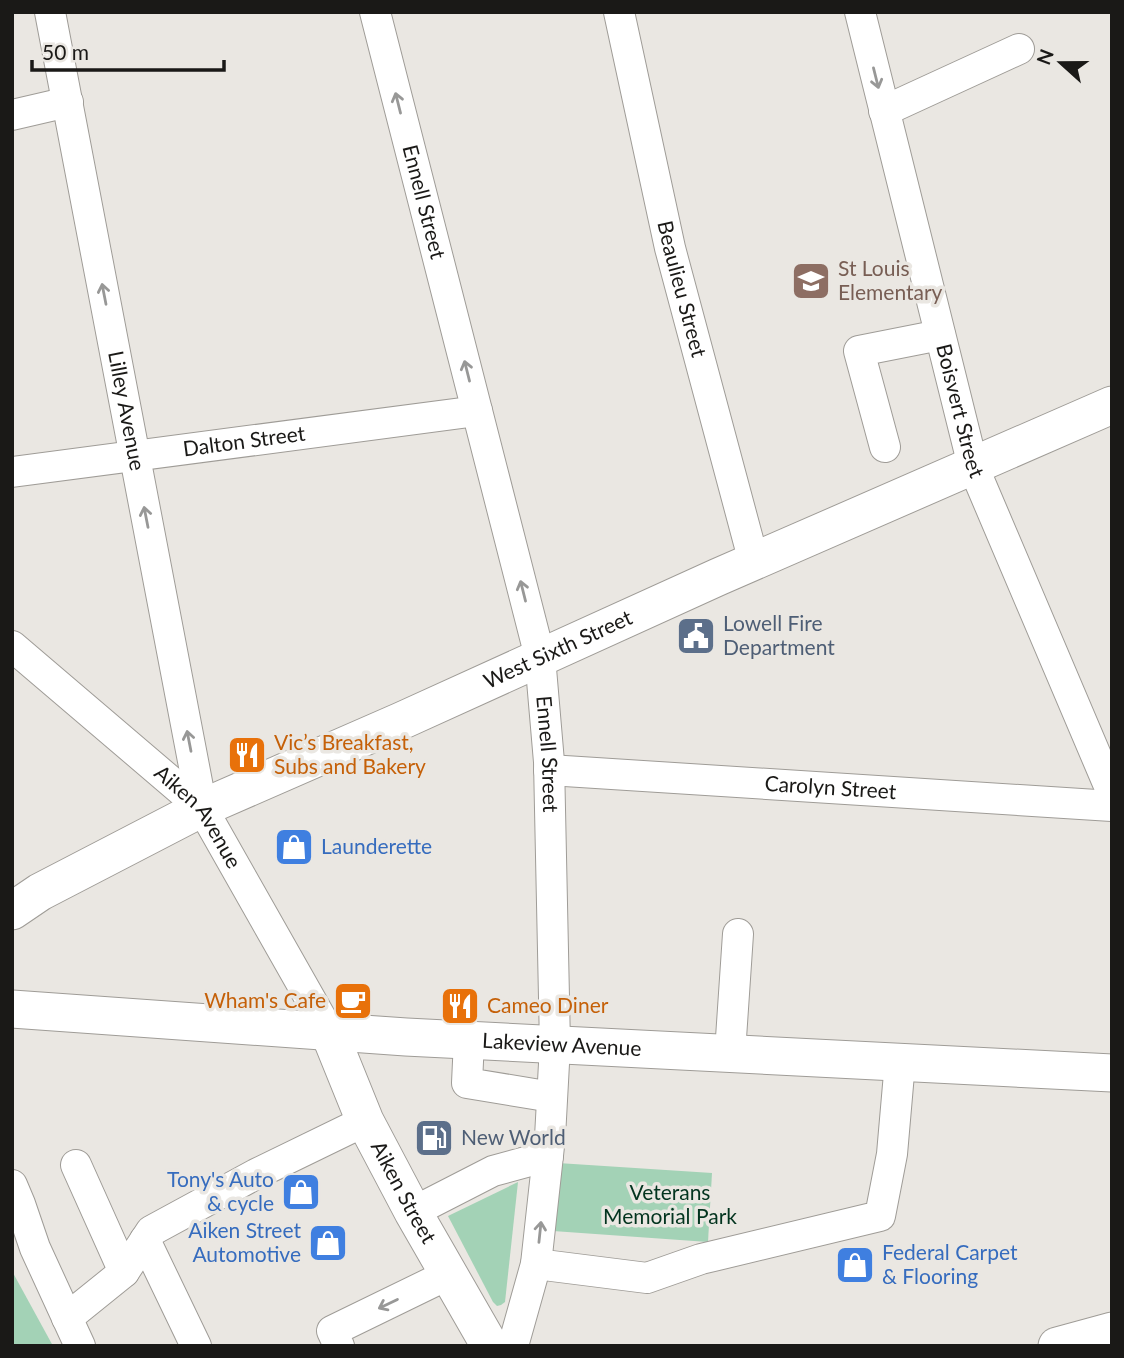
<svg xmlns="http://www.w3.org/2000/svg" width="1124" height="1358" viewBox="0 0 1124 1358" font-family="Lato,sans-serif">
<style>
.green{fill:#a3d2b6}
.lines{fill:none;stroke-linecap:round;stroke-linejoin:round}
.minor-casing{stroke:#9f9c97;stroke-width:32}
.major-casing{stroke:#9f9c97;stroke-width:39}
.minor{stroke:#fff;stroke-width:30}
.major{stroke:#fff;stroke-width:37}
.oneway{stroke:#989897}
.labels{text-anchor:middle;stroke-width:7;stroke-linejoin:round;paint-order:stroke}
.street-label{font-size:21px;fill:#1a1917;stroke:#eae7e2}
.education-label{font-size:21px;fill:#785e54;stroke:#eae7e2;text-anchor:start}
.service-label{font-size:21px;fill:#4e5e75;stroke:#eae7e2;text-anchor:start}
.food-label{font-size:21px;fill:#c56008;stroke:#eae7e2;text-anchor:start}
.shop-label{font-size:21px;fill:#366cbe;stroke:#eae7e2;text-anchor:start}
.park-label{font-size:21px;fill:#03341f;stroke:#eae7e2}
</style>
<rect width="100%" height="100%" fill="#eae7e2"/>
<g class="green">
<polygon points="558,1163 712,1173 708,1242 553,1231"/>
<polygon points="518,1182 505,1302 501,1305 497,1306 493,1302 448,1216"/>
<polygon points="12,1271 53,1346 12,1346"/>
</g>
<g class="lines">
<g class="minor-casing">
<g id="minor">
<path id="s1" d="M50,12L202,808"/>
<path id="s2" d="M375,12L540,657L549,762L555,1045L550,1137L536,1264L513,1346"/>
<path id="s3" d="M619,12L670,248L754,562"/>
<path id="s4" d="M860,12L973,466L1112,793"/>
<polyline points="884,111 1019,49"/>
<polyline points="12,115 68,102"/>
<polyline points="885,447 859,351 940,335"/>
<path id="s5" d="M12,472L477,411"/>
<path id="s6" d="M12,646L202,808L329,1032"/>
<path id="s7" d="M549,770L1112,806"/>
<polyline points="469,1040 467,1083 552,1097"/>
<polyline points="730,1053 738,934"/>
<polyline points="76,1165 124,1272"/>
<polyline points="12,1185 20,1204 35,1248 80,1346"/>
<polyline points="413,1212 493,1171 548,1156"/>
<polyline points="145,1240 196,1346"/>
<polyline points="536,1264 647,1278 701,1259 880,1216 892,1154 900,1062"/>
<polyline points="67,1318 124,1272 151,1231 256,1174 365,1121"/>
<polyline points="339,1346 332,1331 449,1274"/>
</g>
</g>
<g class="major-casing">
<g id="major">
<path id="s8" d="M12,911L40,892L202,808L401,721L718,577L1112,405"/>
<path id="s9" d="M12,1009L406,1037L1112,1073"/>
<path id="s10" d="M329,1032L365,1121L413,1212L490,1346"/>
<polyline points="1057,1346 1112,1331"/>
</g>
</g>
<use href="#minor" class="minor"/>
<use href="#major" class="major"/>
</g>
<defs><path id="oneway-shaft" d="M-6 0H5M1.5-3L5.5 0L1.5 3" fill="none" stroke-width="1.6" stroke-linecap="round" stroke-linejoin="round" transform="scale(1.75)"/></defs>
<g class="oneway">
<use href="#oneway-shaft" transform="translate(876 78) rotate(76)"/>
<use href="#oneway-shaft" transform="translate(398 103) rotate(-104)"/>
<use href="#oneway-shaft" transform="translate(104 294) rotate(-101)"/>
<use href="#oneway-shaft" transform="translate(467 371) rotate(-104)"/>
<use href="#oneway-shaft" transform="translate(146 517) rotate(-101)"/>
<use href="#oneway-shaft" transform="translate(523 591) rotate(-104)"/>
<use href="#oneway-shaft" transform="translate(189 741) rotate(-101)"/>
<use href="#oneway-shaft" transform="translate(540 1232) rotate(-84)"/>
<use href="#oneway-shaft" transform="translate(388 1304) rotate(154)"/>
</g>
<defs>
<g id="school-square" transform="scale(2.0125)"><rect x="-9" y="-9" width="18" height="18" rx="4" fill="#8d6e63" stroke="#eae7e2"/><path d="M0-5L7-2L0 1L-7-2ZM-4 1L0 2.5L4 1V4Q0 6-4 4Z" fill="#fff"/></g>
<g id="civic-square" transform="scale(2.0125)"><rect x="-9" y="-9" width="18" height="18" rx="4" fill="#5c6f8a" stroke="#eae7e2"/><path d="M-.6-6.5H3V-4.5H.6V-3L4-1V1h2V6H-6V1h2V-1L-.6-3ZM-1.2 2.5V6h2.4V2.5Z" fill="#fff"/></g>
<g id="restaurant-square" transform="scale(2.0125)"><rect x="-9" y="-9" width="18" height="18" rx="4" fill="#e8710a" stroke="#eae7e2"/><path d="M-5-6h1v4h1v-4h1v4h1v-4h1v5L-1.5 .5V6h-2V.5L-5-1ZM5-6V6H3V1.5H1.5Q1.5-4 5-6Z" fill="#fff"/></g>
<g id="shop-square" transform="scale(2.0125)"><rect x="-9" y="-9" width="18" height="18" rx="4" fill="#3f7fe0" stroke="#eae7e2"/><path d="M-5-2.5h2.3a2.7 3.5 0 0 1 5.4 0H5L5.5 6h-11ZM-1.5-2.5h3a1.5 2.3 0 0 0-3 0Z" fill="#fff"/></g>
<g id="cafe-square" transform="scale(2.0125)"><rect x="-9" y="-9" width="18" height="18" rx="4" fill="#e8710a" stroke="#eae7e2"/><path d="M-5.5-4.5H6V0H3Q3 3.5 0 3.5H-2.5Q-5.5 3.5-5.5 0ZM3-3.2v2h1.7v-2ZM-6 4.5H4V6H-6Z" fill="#fff"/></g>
<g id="fuel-square" transform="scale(2.0125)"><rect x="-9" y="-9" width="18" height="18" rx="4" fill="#5c6f8a" stroke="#eae7e2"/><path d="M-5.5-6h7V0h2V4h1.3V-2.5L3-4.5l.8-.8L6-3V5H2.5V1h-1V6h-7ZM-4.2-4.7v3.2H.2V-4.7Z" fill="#fff"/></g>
</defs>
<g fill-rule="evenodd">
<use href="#school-square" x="811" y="281"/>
<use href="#civic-square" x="696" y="636"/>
<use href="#restaurant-square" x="247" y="755"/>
<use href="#shop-square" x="294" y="847"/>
<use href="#cafe-square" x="353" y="1001"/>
<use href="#restaurant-square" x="460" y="1006"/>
<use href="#fuel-square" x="434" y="1138"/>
<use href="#shop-square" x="301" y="1192"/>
<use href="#shop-square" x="328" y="1243"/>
<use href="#shop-square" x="855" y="1265"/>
</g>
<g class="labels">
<g class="street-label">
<text dy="7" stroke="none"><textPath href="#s2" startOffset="196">Ennell Street</textPath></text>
<text dy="7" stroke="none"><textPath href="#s3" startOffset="284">Beaulieu Street</textPath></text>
<text dy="7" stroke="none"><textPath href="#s1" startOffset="406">Lilley Avenue</textPath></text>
<text dy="7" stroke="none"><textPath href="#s4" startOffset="411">Boisvert Street</textPath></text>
<text dy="7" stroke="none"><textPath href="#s5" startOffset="234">Dalton Street</textPath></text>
<text dy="7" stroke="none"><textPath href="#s8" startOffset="606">West Sixth Street</textPath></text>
<text dy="7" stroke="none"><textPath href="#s2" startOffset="763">Ennell Street</textPath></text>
<text dy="7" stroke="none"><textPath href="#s7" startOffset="282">Carolyn Street</textPath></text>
<text dy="7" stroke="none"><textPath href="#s6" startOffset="254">Aiken Avenue</textPath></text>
<text dy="7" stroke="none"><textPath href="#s9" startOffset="551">Lakeview Avenue</textPath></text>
<text dy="7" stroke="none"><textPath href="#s10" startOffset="177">Aiken Street</textPath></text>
</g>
<g class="education-label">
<text x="838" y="276">St Louis<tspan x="838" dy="24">Elementary</tspan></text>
</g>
<g class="service-label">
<text x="723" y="631">Lowell Fire<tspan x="723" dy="24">Department</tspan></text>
<text x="461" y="1145">New World</text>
</g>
<g class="food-label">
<text x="274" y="750">Vic’s Breakfast,<tspan x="274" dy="24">Subs and Bakery</tspan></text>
<text x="326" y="1008" text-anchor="end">Wham's Cafe</text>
<text x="487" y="1013">Cameo Diner</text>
</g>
<g class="shop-label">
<text x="321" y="854">Launderette</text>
<text x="274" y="1187" text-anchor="end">Tony's Auto<tspan x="274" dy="24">&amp; cycle</tspan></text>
<text x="301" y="1238" text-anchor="end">Aiken Street<tspan x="301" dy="24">Automotive</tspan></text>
<text x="882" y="1260">Federal Carpet<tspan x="882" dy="24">&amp; Flooring</tspan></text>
</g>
<g class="park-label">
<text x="670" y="1200">Veterans<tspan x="670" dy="24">Memorial Park</tspan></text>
</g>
</g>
<rect width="1124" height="1358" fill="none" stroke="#1a1917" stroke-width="28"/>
<g transform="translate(1061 63) rotate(291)" stroke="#eae7e2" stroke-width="5" paint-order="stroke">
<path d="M0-5L12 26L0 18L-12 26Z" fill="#1a1917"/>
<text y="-10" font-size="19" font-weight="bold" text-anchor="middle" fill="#1a1917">N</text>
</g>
<path d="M32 60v10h192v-10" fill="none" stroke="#1a1917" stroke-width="3.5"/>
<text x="42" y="60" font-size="21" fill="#1a1917" stroke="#eae7e2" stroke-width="5" paint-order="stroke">50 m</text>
</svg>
